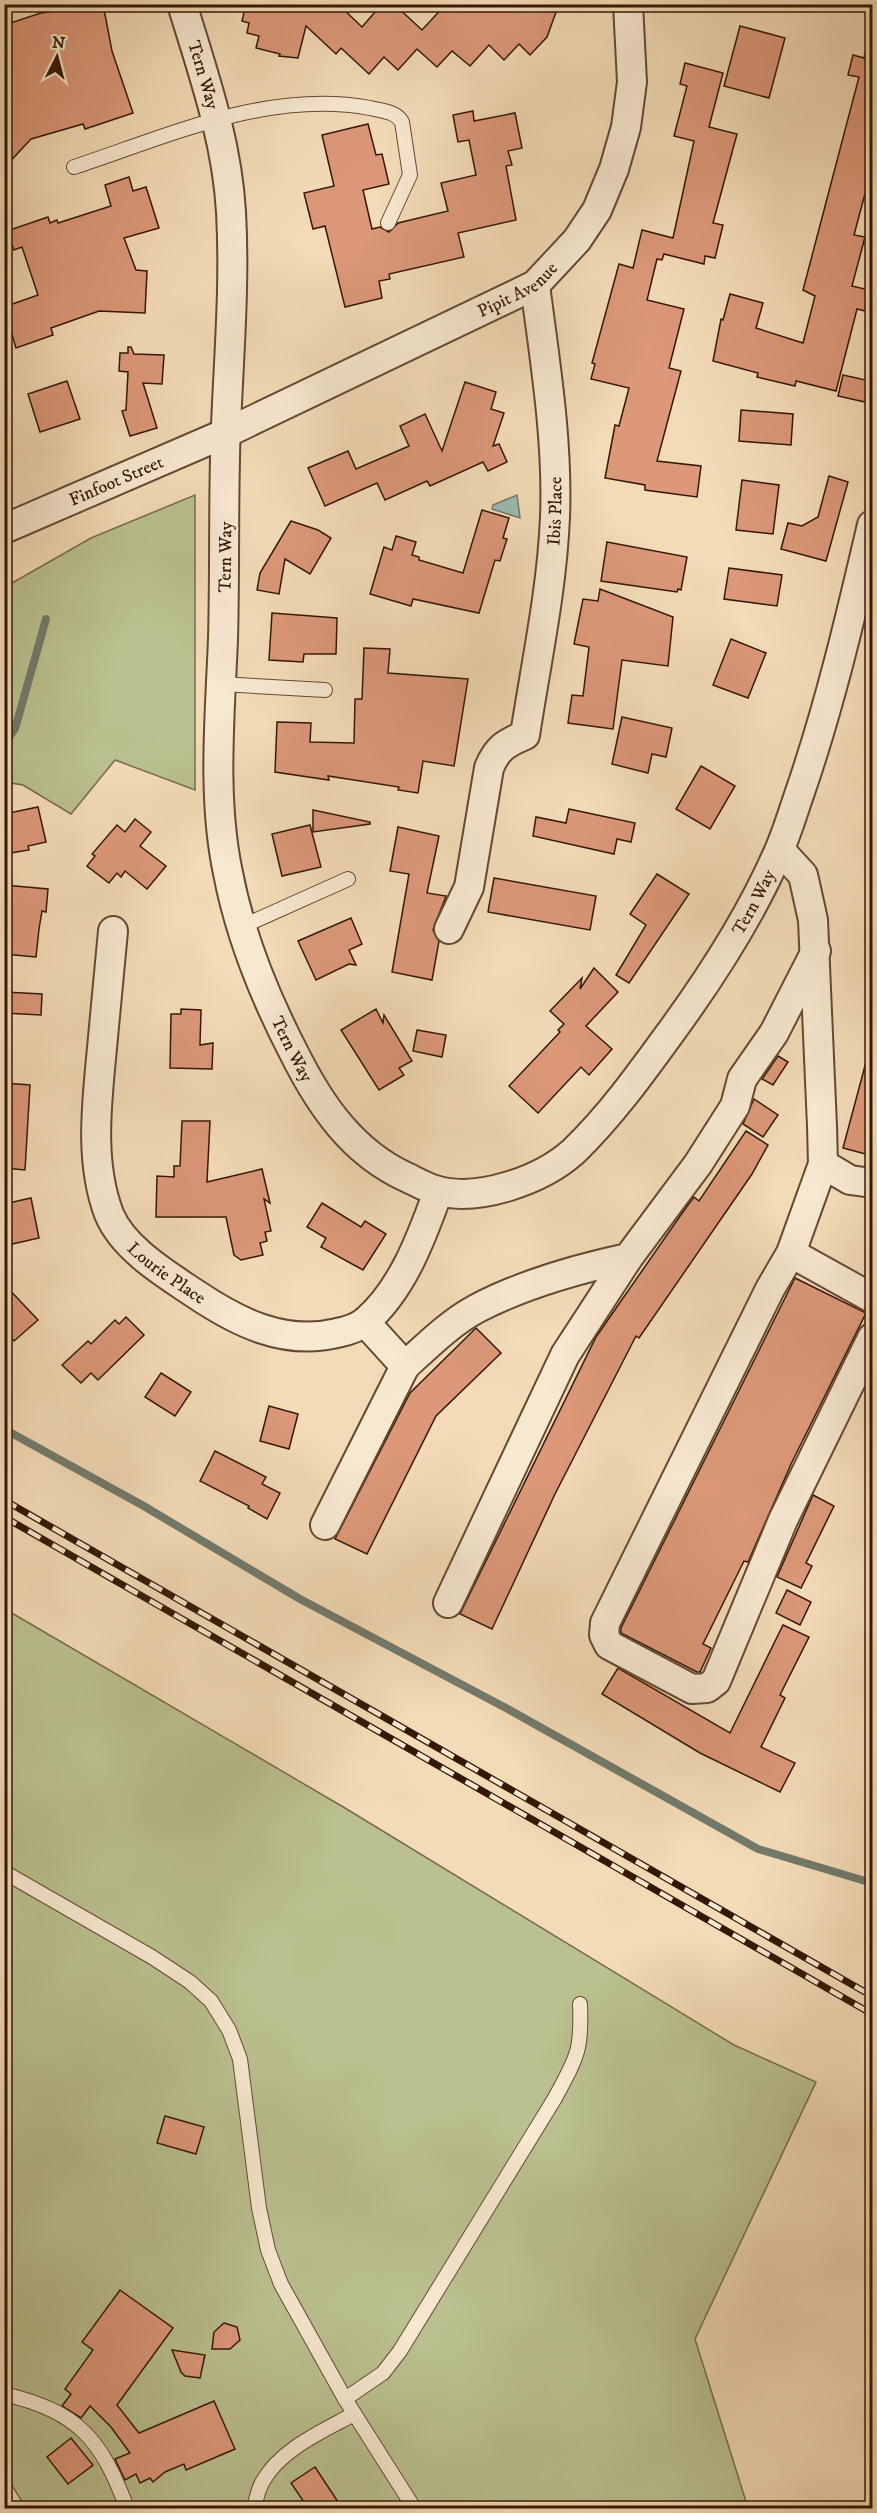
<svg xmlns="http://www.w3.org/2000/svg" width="877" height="2513" viewBox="0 0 877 2513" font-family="'IM FELL DW Pica',serif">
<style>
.green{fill:#bac08f;stroke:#776c4a;stroke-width:1.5}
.water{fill:#9bbbb0;stroke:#727a6c;stroke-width:1.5}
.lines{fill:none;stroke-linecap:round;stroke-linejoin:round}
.stream{stroke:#727a6c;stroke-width:8}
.building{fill:#dc9879;stroke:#341805;stroke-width:1.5}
.service-casing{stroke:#644932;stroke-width:16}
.minor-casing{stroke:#644932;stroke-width:32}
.service{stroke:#f7e8d0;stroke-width:14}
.minor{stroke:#f7e8d0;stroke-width:28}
.rail-casing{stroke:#341805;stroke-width:7}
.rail{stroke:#f7e8d0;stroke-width:4.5;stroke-dasharray:14;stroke-linecap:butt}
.labels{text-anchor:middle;stroke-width:4.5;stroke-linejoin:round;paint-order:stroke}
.street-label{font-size:18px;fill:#341805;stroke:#f7e8d0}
</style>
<rect width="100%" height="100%" fill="#f3dbb7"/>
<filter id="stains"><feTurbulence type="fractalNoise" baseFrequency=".00333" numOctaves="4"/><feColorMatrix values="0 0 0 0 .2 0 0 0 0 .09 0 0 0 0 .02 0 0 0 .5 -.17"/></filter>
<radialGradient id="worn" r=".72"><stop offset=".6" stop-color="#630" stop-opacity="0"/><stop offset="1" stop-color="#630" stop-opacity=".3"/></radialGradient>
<g class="green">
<polygon points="195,495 195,790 115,760 71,814 23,785 5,782 5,587 91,538"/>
<polygon points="5,1609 345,1808 734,2045 816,2082 695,2339 748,2508 26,2508 5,2474"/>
</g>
<polygon class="water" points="517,495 520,518 492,509 493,505"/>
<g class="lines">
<g class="stream">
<polyline points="4,744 15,729 46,619"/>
<polyline points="4,1429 142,1505 300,1599 506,1708 758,1849 872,1883"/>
</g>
</g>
<g class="building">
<polygon points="103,4 112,51 133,113 85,129 83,124 31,139 4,168 4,25 41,13"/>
<polygon points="246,4 339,5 362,27 382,4 394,4 422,30 446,4 559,4 547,37 530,55 519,44 504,60 489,45 470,66 452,51 437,67 417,49 398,70 384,57 369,74 341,48 336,54 306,26 298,58 279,56 280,54 256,48 259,36 247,33 249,23 242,21"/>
<polygon points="740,26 785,38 769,98 724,86"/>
<polygon points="866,50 873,51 873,183 869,191 866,190 854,235 865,237 852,286 873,291 873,313 857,309 836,391 796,381 795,386 757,377 758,373 713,361 721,319 723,320 730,294 763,303 756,328 803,343 815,296 803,290 859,77 848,75 853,55 864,58"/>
<polygon points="685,63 723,73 709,127 737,134 713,223 723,225 715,258 705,256 704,264 664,254 662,260 657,259 647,300 684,309 669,368 681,371 657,461 701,466 697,497 645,490 645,485 605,478 615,425 619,426 629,388 591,379 595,364 592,363 619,264 633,268 642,230 673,238 694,141 674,136 687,86 680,84"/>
<polygon points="473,111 474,121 515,113 522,148 508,151 512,165 506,166 516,220 458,233 464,257 389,274 390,279 379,281 382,298 345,307 325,226 313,229 304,193 334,186 322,135 368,124 376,155 382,154 389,184 363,190 372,229 380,227 389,232 398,223 448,211 441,183 476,175 469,140 458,142 453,115"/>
<polygon points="129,177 133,191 146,187 159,228 124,238 136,270 147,271 145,313 99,311 51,328 53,335 16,348 4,307 38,295 22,247 14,250 7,231 48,217 50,223 57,220 58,223 111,206 105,185"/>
<polygon points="128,347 131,347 134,354 164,355 162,384 143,383 157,428 130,436 122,411 126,410 128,372 119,371 120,353 128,353"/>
<polygon points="843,375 870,381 865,402 838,396"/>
<polygon points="67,381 80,419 40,432 28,394"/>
<polygon points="465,382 496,392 491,409 504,413 493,446 499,444 507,462 488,471 483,462 430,486 427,481 385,500 377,483 325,506 308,468 348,451 356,469 409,446 400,426 425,414 442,451"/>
<polygon points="741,410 793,414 791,445 739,441"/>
<polygon points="829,476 848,482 826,561 781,549 788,523 802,526 818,517"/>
<polygon points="742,480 779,485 773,534 736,530"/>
<polygon points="482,510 509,518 503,538 507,539 500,561 495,560 479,613 413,599 411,606 370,594 384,547 392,550 396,536 416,542 412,555 419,557 419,560 463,573"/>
<polygon points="291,521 318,530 331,538 310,574 285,559 279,594 257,590 260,573"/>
<polygon points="607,542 687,557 681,590 678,589 677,592 601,581"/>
<polygon points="729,568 782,575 777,606 724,599"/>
<polygon points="600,589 673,617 668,666 622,660 613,729 568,723 572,695 583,696 589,647 574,644 583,599 598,601"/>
<polygon points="272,613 337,618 336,654 304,654 303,662 269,660"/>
<polygon points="731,639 766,653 748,698 713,685"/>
<polygon points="364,648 390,649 388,673 468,679 454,766 423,761 418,793 398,790 399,787 328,776 329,780 275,772 277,722 311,723 310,742 354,743 355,699 362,699"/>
<polygon points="622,717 672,728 666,757 652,754 648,773 612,764"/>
<polygon points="701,766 735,786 710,829 676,809"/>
<polygon points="38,807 46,842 28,846 29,850 4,854 4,814"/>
<polygon points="569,809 635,823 631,842 617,839 614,854 533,836 536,817 566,823"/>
<polygon points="313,810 370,822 370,824 313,832"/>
<polygon points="135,819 151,832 140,846 166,866 147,889 125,871 121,877 117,873 109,883 87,866 95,856 92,854 117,825 125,832"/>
<polygon points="310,825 321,867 282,876 272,834"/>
<polygon points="398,827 439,836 427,893 446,896 433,930 439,941 432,980 392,972 409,874 390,871"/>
<polygon points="657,874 689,894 629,983 616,975 646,925 630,914"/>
<polygon points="494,878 596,896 590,930 488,912"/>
<polygon points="4,885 48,889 46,912 42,911 39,929 36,957 4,954"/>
<polygon points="351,918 362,944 349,950 356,965 349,964 316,980 298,941"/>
<polygon points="594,968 618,992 586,1026 612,1049 589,1075 581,1067 538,1113 509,1086 560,1032 558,1030 564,1024 550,1011 582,978 580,989"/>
<polygon points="4,992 42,994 41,1015 4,1013"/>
<polygon points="181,1009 201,1010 200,1045 213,1043 212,1069 170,1068 171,1014 181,1014"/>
<polygon points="376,1009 383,1023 384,1015 412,1061 399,1068 404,1075 379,1090 341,1030"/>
<polygon points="417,1030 446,1035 442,1057 413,1051"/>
<polygon points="778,1056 788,1062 773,1085 762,1079"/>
<polygon points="866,1062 873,1062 873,1156 843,1148"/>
<polygon points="4,1083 30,1085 25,1170 4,1168"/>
<polygon points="754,1099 778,1115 763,1137 743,1124"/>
<polygon points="182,1121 210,1121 207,1182 262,1169 270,1203 264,1199 271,1231 265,1232 267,1241 260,1243 263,1255 241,1260 234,1255 226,1217 156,1217 157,1176 174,1177 174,1166 180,1166"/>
<polygon points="746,1131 768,1145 752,1174 639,1338 636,1336 555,1494 492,1629 460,1614 596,1337 685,1209 694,1197 699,1201"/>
<polygon points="31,1198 39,1238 12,1244 4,1204"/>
<polygon points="322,1203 361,1227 365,1221 386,1234 363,1270 321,1247 326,1238 307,1227"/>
<polygon points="795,1278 866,1313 792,1462 748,1562 744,1561 703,1644 711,1648 700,1672 697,1672 621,1633 621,1628"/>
<polygon points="4,1284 38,1320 14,1341 4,1330"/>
<polygon points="126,1317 144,1335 98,1380 91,1373 81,1383 62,1365 88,1341 91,1344 115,1320 119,1324"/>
<polygon points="476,1328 501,1353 436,1416 367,1554 335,1539 410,1393"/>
<polygon points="161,1373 191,1392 175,1416 145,1397"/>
<polygon points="269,1406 298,1414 289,1449 260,1441"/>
<polygon points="215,1451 266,1477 262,1484 280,1493 267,1519 248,1508 249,1506 200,1481"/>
<polygon points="813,1495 834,1506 806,1563 812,1566 801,1588 777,1577"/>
<polygon points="787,1590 811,1602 800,1625 776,1613"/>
<polygon points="783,1625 809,1637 780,1695 785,1698 761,1747 795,1763 780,1792 700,1753 602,1694 618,1668 730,1733"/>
<polygon points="165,2116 204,2127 196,2154 157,2143"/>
<polygon points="120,2290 173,2328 117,2405 139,2433 214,2401 235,2449 186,2470 184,2464 165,2472 153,2482 150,2478 140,2483 136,2474 125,2480 115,2459 130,2453 111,2427 90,2406 81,2418 62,2406 71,2394 65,2389 93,2350 82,2342"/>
<polygon points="224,2323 237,2327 240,2340 230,2349 212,2349 214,2332"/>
<polygon points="172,2350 205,2355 200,2378 185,2376 181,2372"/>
<polygon points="71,2438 93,2465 68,2484 47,2457"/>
<polygon points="315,2467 342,2508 308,2508 291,2483"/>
</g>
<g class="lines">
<g class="service-casing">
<g id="service">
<path d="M74,167C168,136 270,89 370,108C382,111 395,111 402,122L410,175L388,223"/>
<polyline points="221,684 325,690"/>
<polyline points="241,927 348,879"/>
<polyline points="4,1872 152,1957 190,1982 211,2001 229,2030 240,2059 259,2208 268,2250 281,2284 345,2399 414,2508"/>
<path d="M4,2394C79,2412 101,2439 127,2508"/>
<path d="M345,2399L383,2373L400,2351L555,2098C577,2057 582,2051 580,2004"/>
<path d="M254,2508C256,2500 258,2489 263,2481C281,2449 323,2431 354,2414"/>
</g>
</g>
<g class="minor-casing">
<g id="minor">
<path id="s1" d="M182,4C203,73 227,140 231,212C235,283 229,354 226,425C223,496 225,568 223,639C220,715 212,798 228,873C240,936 265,997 294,1053C320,1105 352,1152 406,1177C415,1181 425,1187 435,1190C478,1203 542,1180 574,1151C610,1116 639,1076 668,1036C710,979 750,917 778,853C787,833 793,812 800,792C830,705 851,615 872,525"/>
<path id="s2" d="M4,529L226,433L535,285L577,240L597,210L614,169L626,127L632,82L628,4"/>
<polyline points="780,850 803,875 813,920 822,1126 823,1164 791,1253 872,1298"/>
<path id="s3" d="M449,929L469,887L489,768C497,748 506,743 525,735C536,663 552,590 555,517C558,440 545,362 535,285"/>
<path id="s4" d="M113,931C109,970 106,1009 102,1048C97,1102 89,1161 109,1214C123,1248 164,1273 194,1293C237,1322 284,1346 337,1333C347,1331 358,1328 366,1321C403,1289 422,1236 438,1192"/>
<polyline points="823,1164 850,1180 872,1183"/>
<polyline points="791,1253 770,1289 605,1623 604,1635 609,1645 692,1689 707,1688 716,1681 783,1520 872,1338"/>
<path d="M365,1322L405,1366C427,1346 450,1323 476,1309C523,1284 577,1269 628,1258L698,1164L735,1106L742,1079L774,1033L816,951"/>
<polyline points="325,1525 405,1366"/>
<polyline points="448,1603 565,1355 628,1258"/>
</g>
</g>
<use href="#service" class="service"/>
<use href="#minor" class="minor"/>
<g class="rail-casing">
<g id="rail">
<polyline points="4,1500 872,1996"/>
<polyline points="4,1517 872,2014"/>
</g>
</g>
<use href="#rail" class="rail"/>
</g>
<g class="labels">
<g class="street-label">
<text dy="6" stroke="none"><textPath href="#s1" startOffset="74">Tern Way</textPath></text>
<text dy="6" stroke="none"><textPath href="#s2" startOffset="567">Pipit Avenue</textPath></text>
<text dy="6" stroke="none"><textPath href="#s2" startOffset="122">Finfoot Street</textPath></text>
<text dy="6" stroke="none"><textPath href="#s3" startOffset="444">Ibis Place</textPath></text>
<text transform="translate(225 557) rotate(-89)" y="6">Tern Way</text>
<text dy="6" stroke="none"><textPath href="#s1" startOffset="1728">Tern Way</textPath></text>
<text dy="6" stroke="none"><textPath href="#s1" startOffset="1064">Tern Way</textPath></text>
<text dy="6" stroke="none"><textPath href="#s4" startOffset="369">Lourie Place</textPath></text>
</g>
</g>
<rect width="877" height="2513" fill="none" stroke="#f3dbb7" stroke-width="24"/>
<rect x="6" y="6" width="865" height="2501" fill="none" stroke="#341805" stroke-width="3"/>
<rect x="12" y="12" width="853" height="2489" fill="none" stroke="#341805" stroke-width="1.5"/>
<g transform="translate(57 57) rotate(6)" stroke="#f7e8d0" stroke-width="4.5" paint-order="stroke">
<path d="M0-4.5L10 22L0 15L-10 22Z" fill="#341805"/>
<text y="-9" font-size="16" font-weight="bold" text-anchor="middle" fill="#341805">N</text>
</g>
<rect width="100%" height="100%" filter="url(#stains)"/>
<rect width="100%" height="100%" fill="url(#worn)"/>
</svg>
